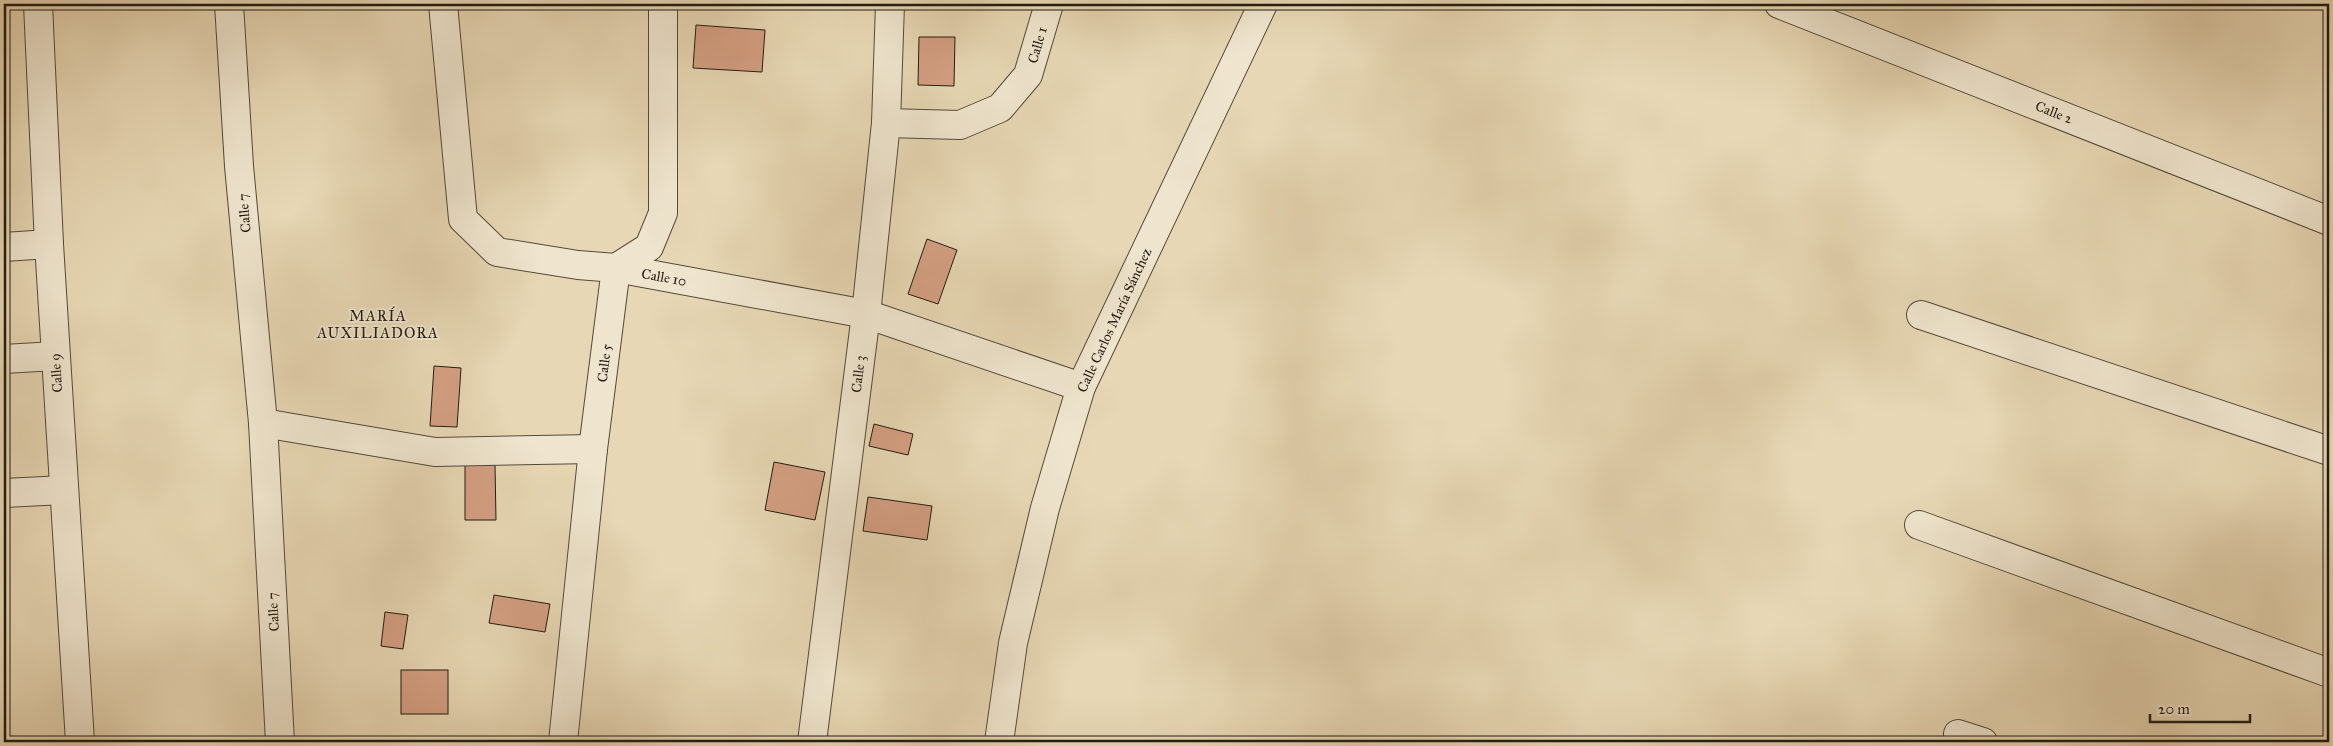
<svg xmlns="http://www.w3.org/2000/svg" width="2333" height="746" viewBox="0 0 2333 746" font-family="'IM FELL Great Primer',serif">
<style>
.building{fill:#d49f83;stroke:#221b11}
.lines{fill:none;stroke-linecap:round;stroke-linejoin:round}
.minor-casing{stroke:#534a3a;stroke-width:30}
.minor{stroke:#efe5ce;stroke-width:28}
.labels{text-anchor:middle;stroke-width:4;stroke-linejoin:round;paint-order:stroke}
.street-label{font-size:14px;fill:#221b11;stroke:#efe5ce}
.neighbourhood-label{font-size:15px;letter-spacing:1px;fill:#221b11;stroke:#efe5ce}
</style>
<rect width="100%" height="100%" fill="#e7d7b4"/>
<filter id="stains"><feTurbulence type="fractalNoise" baseFrequency=".004" numOctaves="4"/><feColorMatrix values="0 0 0 0 .2 0 0 0 0 .09 0 0 0 0 .02 0 0 0 .5 -.17"/></filter>
<radialGradient id="worn" r=".72"><stop offset=".6" stop-color="#630" stop-opacity="0"/><stop offset="1" stop-color="#630" stop-opacity=".3"/></radialGradient>
<g class="building">
<polygon points="696,25 765,30 762,72 693,68"/>
<polygon points="919,37 955,37 954,86 918,85"/>
<polygon points="927,239 957,250 938,304 908,294"/>
<polygon points="434,366 461,368 457,427 430,426"/>
<polygon points="874,424 913,434 908,455 869,446"/>
<polygon points="774,462 825,472 815,520 765,510"/>
<polygon points="465,465 495,465 496,520 465,520"/>
<polygon points="868,497 932,506 927,540 863,531"/>
<polygon points="494,595 550,604 545,632 489,623"/>
<polygon points="385,612 408,615 403,649 381,646"/>
<rect x="401" y="670" width="47" height="44"/>
</g>
<g class="lines">
<g class="minor-casing">
<g id="minor">
<polyline points="38,4 49,244 80,742"/>
<polyline points="229,4 239,166 263,423 280,742"/>
<polyline points="443,4 463,219 497,252 578,265 616,268 866,314 1081,387"/>
<polyline points="1779,4 2329,221"/>
<polyline points="886,123 960,125 1000,108 1028,75 1049,4"/>
<polyline points="4,247 49,244"/>
<polyline points="1921,315 2329,451"/>
<polyline points="4,359 55,356"/>
<polyline points="263,423 435,452 593,449"/>
<polyline points="4,493 64,490"/>
<polyline points="1919,525 2329,673"/>
<polyline points="1958,734 1983,742"/>
<polyline points="563,742 593,449 616,268 649,247 663,213 663,4"/>
<polyline points="812,742 866,314 886,123 890,4"/>
<polyline points="999,742 1013,643 1045,508 1081,387 1263,4"/>
</g>
</g>
<use href="#minor" class="minor"/>
</g>
<g class="labels">
<g class="street-label">
<text transform="translate(1037 45) rotate(-74)" y="5">Calle 1</text>
<text transform="translate(2054 112) rotate(22)" y="5">Calle 2</text>
<text transform="translate(244 213) rotate(-95)" y="5">Calle 7</text>
<text transform="translate(664 277) rotate(10)" y="5">Calle 10</text>
<text transform="translate(1114 320) rotate(-65)" y="5">Calle Carlos María Sánchez</text>
<text transform="translate(604 363) rotate(-83)" y="5">Calle 5</text>
<text transform="translate(56 373) rotate(-94)" y="5">Calle 9</text>
<text transform="translate(858 374) rotate(-83)" y="5">Calle 3</text>
<text transform="translate(273 612) rotate(-93)" y="5">Calle 7</text>
</g>
<g class="neighbourhood-label">
<text x="378" y="321">MARÍA<tspan x="378" dy="17">AUXILIADORA</tspan></text>
</g>
</g>
<rect width="2333" height="746" fill="none" stroke="#e7d7b4" stroke-width="20"/>
<rect x="5" y="5" width="2323" height="736" fill="none" stroke="#221b11" stroke-width="2.5"/>
<rect x="10" y="10" width="2313" height="726" fill="none" stroke="#221b11"/>
<path d="M2150 714v8h100v-8" fill="none" stroke="#221b11" stroke-width="2.5"/>
<text x="2158" y="714" font-size="15" fill="#221b11" stroke="#efe5ce" stroke-width="4" paint-order="stroke">20 m</text>
<rect width="100%" height="100%" filter="url(#stains)"/>
<rect width="100%" height="100%" fill="url(#worn)"/>
</svg>
